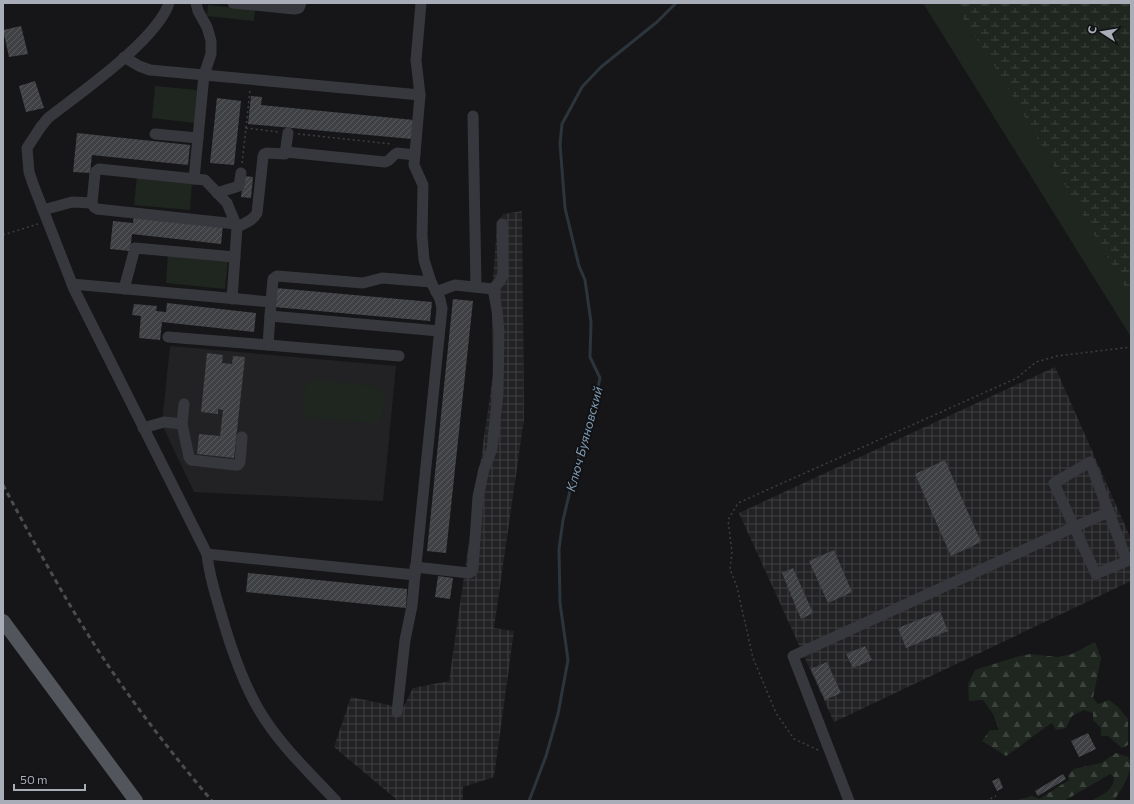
<svg xmlns="http://www.w3.org/2000/svg" width="1134" height="804" viewBox="0 0 1134 804" font-family="Commissioner,sans-serif">
<style>
.built{fill:#222225}
.industrial{fill:url(#industrial-grid)}
.green{fill:#1e261f}
.forest{fill:url(#forest-firs)}
.wetland{fill:url(#wetland-marsh)}
.lines{fill:none;stroke-linecap:round;stroke-linejoin:round}
.stream{stroke:#2c353c;stroke-width:3}
.building{fill:url(#building-hatch)}
.path{stroke:#3d3f44;stroke-width:1.5;stroke-dasharray:2 3;stroke-linecap:butt}
.minor{stroke:#37383d;stroke-width:11}
.major{stroke:#53555c;stroke-width:14}
.rail{stroke:#4a4c52;stroke-width:3;stroke-dasharray:5 4;stroke-linecap:butt}
.labels{text-anchor:middle;stroke-width:3.5;stroke-linejoin:round;paint-order:stroke}
.water-label{font-size:13px;font-style:italic;fill:#7f9bb3;stroke:#111113}
</style>
<defs>
<pattern id="industrial-grid" width="8" height="8" patternUnits="userSpaceOnUse"><rect width="8" height="8" fill="#222225"/><path d="M0 4h8M4 0v8" fill="none" stroke="#3f3f43"/></pattern>
<pattern id="forest-firs" width="22" height="20" patternUnits="userSpaceOnUse"><rect width="22" height="20" fill="#1e261f"/><path d="M5 1l3.5 6h-7zM16 11l3.5 6h-7z" fill="#3c433d"/></pattern>
<pattern id="wetland-marsh" width="20" height="14" patternUnits="userSpaceOnUse"><rect width="20" height="14" fill="#1e261f"/><path d="M1 5h8M5 5V1M11 12h8M15 12V8" fill="none" stroke="#3c433d"/></pattern>
<pattern id="building-hatch" width="6" height="6" patternUnits="userSpaceOnUse"><rect width="6" height="6" fill="#404145"/><path d="M-1 1l2-2M0 6l6-6M5 7l2-2" fill="none" stroke="#595a5e"/></pattern>
</defs>
<rect width="100%" height="100%" fill="#161618"/>
<polygon class="built" points="170,346 396,366 383,501 194,492 164,429 163,414"/>
<g class="industrial">
<polygon points="522,211 524,419 494,628 514,631 494,777 463,787 463,801 396,801 396,799 334,747 351,697 403,708 413,688 449,681 493,375 492,293 497,224 503,214"/>
<polygon points="1055,367 1131,539 1131,581 834,722 739,513"/>
</g>
<g class="green">
<polygon points="923,3 1131,3 1131,337"/>
<polygon points="208,5 255,10 254,21 207,16"/>
<polygon points="155,86 197,90 194,123 152,118"/>
<polygon points="137,176 192,181 190,210 134,205"/>
<polygon points="168,254 228,260 225,289 166,283"/>
<path d="M314,379L379,387L384,395L382,418L377,423H372L310,418C308,416 306,416 305,414C302,409 304,389 307,384C309,381 311,380 314,379Z"/>
</g>
<g class="forest">
<path d="M1095,642L1101,658L1093,698L1098,704L1109,700L1118,707L1128,719V745L1122,748L1108,736H1101V728L1093,720V713L1084,710L1072,716L1066,728L1056,730L1052,723C1036,733 1022,746 1006,756L982,741L990,730H999L993,714L983,700L969,701L968,684L975,670L1016,657L1030,654L1057,657L1072,654Z"/>
<path d="M1116,753L1128,757L1131,767L1126,781L1114,801H1091C1101,795 1114,791 1114,777L1110,774L1064,801H1013L1033,796L1039,799L1069,780L1068,775L1074,769L1101,763Z"/>
</g>
<polygon class="wetland" points="953,3 1131,3 1131,297 999,73"/>
<g class="lines">
<polyline class="stream" points="529,801 546,756 558,714 568,660 560,603 559,549 563,520 583,437 596,396 600,378 590,357 591,322 585,280 579,266 565,208 560,144 562,124 582,87 601,67 657,22 676,3"/>
</g>
<g class="building">
<polygon points="21,26 28,54 9,57 3,30"/>
<polygon points="35,81 44,108 26,112 19,86"/>
<polygon points="251,96 262,97 261,105 414,120 412,139 248,124"/>
<polygon points="217,98 241,101 234,165 210,163"/>
<polygon points="77,133 190,145 188,165 92,155 90,173 73,172"/>
<polygon points="244,176 253,177 251,198 241,197"/>
<polygon points="134,215 223,225 221,244 132,234 130,251 110,249 113,221 133,223"/>
<polygon points="276,288 432,302 430,321 274,307"/>
<polygon points="453,299 473,301 446,553 427,551"/>
<polygon points="167,303 256,313 254,332 162,322 160,340 139,338 141,316 132,315 134,304 157,306 156,311 166,312"/>
<polygon points="207,353 223,355 222,363 232,364 233,356 245,357 234,458 197,454 199,434 220,436 223,410 218,409 218,414 201,412"/>
<polygon points="945,460 981,542 951,556 915,474"/>
<polygon points="834,550 852,592 828,603 809,561"/>
<polygon points="793,568 813,613 801,619 782,573"/>
<polygon points="248,573 407,589 406,608 246,592"/>
<polygon points="438,576 453,578 450,599 435,597"/>
<polygon points="940,611 948,631 906,648 898,628"/>
<polygon points="865,646 872,660 853,668 846,654"/>
<polygon points="827,662 841,693 825,700 811,669"/>
<polygon points="1088,733 1096,749 1079,757 1071,741"/>
<polygon points="1063,774 1066,779 1038,796 1035,791"/>
<polygon points="999,778 1003,788 997,791 992,781"/>
</g>
<g class="lines">
<g class="path">
<polyline points="246,128 250,90"/>
<polyline points="298,134 392,144"/>
<polyline points="242,163 246,128 278,132"/>
<polyline points="3,235 38,224"/>
<polyline points="818,750 794,739 776,713 753,658 737,587 730,569 732,552 728,520 738,503 1017,378 1036,362 1057,356 1131,347"/>
<polyline points="986,801 996,796"/>
</g>
<g class="minor">
<path d="M169,3C157,40 80,93 48,118L40,128L27,148L29,172L33,184L74,289L207,554C209,576 216,596 222,617C231,648 242,681 259,710C279,744 309,772 336,801"/>
<polyline points="233,3 294,9 299,8 301,3"/>
<polyline points="124,57 139,66 150,70 420,95"/>
<polyline points="473,116 476,287"/>
<polyline points="155,134 198,138"/>
<path d="M286,152L385,162C391,161 392,155 397,153L415,155"/>
<polyline points="194,179 204,75 211,54 211,41 207,27 198,11 196,3"/>
<polyline points="217,193 239,186 241,173"/>
<polyline points="92,203 94,207 97,209 236,224"/>
<polyline points="43,210 72,202 92,203 95,173 96,171 99,169 205,180 227,203 237,227 232,299"/>
<path d="M237,227C245,223 253,221 257,213L263,157L264,154L267,153L285,154L288,133"/>
<polyline points="72,284 271,302 270,316 439,331"/>
<polyline points="124,289 135,248 235,257"/>
<polyline points="493,289 500,281 503,274 502,224"/>
<polyline points="271,302 273,279 277,276 363,283 382,278 431,282"/>
<polyline points="270,316 268,345 399,356"/>
<polyline points="168,337 268,345"/>
<polyline points="182,424 184,404"/>
<polyline points="143,428 164,422 182,424 189,457 191,460 235,465 238,465 240,462 242,437"/>
<polyline points="207,554 415,575 442,308 440,299 431,282 424,260 422,236 423,185 414,165 420,95 416,60 421,3"/>
<polyline points="415,567 469,573 472,571 473,569 478,497 484,469 492,449 498,393 499,332 497,310 493,289 455,285 436,292"/>
<polyline points="397,712 405,640 412,606 415,575"/>
<polyline points="849,801 793,656 1074,527 1054,483 1090,462 1127,561 1096,574 1074,527 1109,512"/>
</g>
<polyline class="major" points="3,621 136,801"/>
<path class="rail" d="M3,485C30,535 57,585 87,633C124,692 167,748 212,801"/>
</g>
<g class="labels">
<g class="water-label">
<text transform="translate(584 439) rotate(-75)" y="5">Ключ Буяновский</text>
</g>
</g>
<rect width="1134" height="804" fill="none" stroke="#a8adb8" stroke-width="8"/>
<g transform="translate(1102 32) rotate(282)" stroke="#111113" stroke-width="3" paint-order="stroke">
<path d="M0-3L7 15L0 10L-7 15Z" fill="#a8adb8"/>
<text y="-6" font-size="11" font-weight="bold" text-anchor="middle" fill="#a8adb8">С</text>
</g>
<path d="M14 784v6h71v-6" fill="none" stroke="#a8adb8" stroke-width="2"/>
<text x="20" y="784" font-size="12" fill="#a8adb8" stroke="#111113" stroke-width="3" paint-order="stroke">50 m</text>
</svg>
